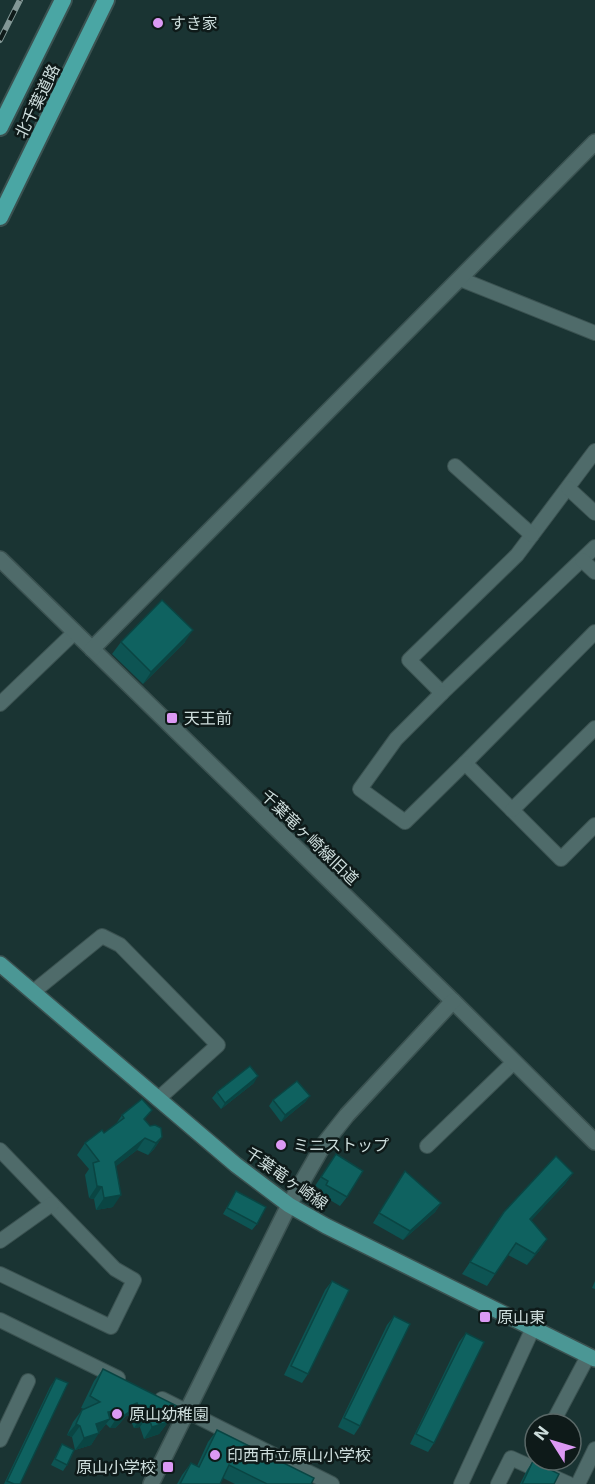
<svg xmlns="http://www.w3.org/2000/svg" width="595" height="1484" viewBox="0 0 595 1484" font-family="Inter,'Noto Sans JP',sans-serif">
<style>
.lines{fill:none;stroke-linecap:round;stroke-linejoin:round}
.minor-casing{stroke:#3b5251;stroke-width:16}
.tertiary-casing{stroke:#3b5251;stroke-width:18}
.primary-casing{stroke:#3b5251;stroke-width:18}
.trunk-casing{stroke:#3b5251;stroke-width:20}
.minor{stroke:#4f6b6a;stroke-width:14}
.tertiary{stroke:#4f6b6a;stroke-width:15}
.primary{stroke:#4b9795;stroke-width:15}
.trunk{stroke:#4aa6a4;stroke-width:16}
.rail-casing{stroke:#829796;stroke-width:6}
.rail{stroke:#0e1a19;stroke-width:4;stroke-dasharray:11;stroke-linecap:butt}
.wall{fill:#0d5453}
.shaded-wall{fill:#0a4543}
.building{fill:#0f6260;stroke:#0a4543;stroke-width:1.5}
.poi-dot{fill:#dc99f4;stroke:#0e1a19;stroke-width:2}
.labels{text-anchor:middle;stroke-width:5;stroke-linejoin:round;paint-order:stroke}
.poi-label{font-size:16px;fill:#cddddc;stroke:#0e1a19;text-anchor:start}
.street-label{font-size:16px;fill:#cddddc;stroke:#0e1a19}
</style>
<rect width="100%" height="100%" fill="#1a3433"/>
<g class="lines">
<g class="minor-casing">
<g id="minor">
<polyline points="460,279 595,333"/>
<polyline points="595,451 517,555 409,660 442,693 595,547"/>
<polyline points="455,466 532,535"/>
<polyline points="568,488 595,513"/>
<polyline points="582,560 595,572"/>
<polyline points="595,632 465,763 561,859 595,825"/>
<polyline points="442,693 396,739 360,789 405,822 465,763"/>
<polyline points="0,704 75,632"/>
<polyline points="512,810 595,728"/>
<polyline points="33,992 102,936 120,945 218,1045 158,1099"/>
<polyline points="427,1146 514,1062"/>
<polyline points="0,1150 115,1269 134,1280 111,1327 0,1274"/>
<polyline points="0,1241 52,1204"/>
<polyline points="0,1320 118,1378"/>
<polyline points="162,1399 332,1484"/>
<polyline points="552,1424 588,1356"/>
<polyline points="0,1440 28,1381"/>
<polyline points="461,1484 533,1328"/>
<polyline points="498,1484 511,1458 569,1484"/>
<polyline points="578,1484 595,1449"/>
</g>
</g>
<g class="tertiary-casing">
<g id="tertiary">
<polyline points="0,559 453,1001 595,1142"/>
<polyline points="92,649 595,142"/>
<polyline points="151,1484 289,1205 324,1144 347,1115 453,1001"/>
</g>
</g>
<g class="primary-casing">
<polyline id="primary" points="0,964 236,1165 289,1205 326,1226 595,1359"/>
</g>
<g class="trunk-casing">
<g id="trunk">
<polyline points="0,127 63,0"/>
<polyline points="0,217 106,0"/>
</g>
</g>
<use href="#minor" class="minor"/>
<use href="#tertiary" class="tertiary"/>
<use href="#primary" class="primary"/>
<use href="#trunk" class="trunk"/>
<g class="rail-casing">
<polyline id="rail" points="0,40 20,0"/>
</g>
<use href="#rail" class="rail"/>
</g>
<g class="wall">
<polygon points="121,642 185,642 143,684 112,654"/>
<polygon points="254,1083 221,1109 212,1098 217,1092"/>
<polygon points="310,1096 305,1102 281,1122 269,1106 273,1100"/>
<polygon points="152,1110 144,1120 150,1126 162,1137 154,1149 148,1155 137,1150 116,1166 113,1207 96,1210 94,1199 89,1198 85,1175 89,1169 77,1155 85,1143 104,1133 114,1127 122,1115"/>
<polygon points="336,1154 347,1197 340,1206 320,1194 322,1190 315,1186"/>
<polygon points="405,1171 441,1203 435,1212 403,1240 373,1223"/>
<polygon points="573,1173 565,1184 531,1220 547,1239 539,1251 527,1265 508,1255 487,1286 462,1274 504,1212"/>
<polygon points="236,1191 257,1224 252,1230 223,1214"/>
<polygon points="332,1281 308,1374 302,1383 284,1375 325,1290"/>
<polygon points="595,1281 595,1289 592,1288"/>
<polygon points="394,1316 360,1426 354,1435 338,1427 387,1325"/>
<polygon points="466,1333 434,1443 428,1452 410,1444 459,1342"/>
<polygon points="103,1369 168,1422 159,1434 144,1439 140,1427 134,1428 128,1415 126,1416 120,1423 115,1428 110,1428 106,1424 101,1430 99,1432 91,1445 75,1450 72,1437 67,1435 73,1422 82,1410 84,1409 81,1408 94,1381"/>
<polygon points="56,1378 20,1484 4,1484 50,1387"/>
<polygon points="217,1430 311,1484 235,1484 223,1478 220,1484 177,1484 182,1475 191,1463 197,1466 208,1442"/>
<polygon points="62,1444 67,1465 63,1471 51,1465"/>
<polygon points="533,1461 554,1484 520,1484 527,1470"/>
</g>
<g class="shaded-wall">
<polygon points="193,630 185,642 143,684 151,672"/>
<polygon points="258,1076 254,1083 221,1109 225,1103"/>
<polygon points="310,1096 305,1102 281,1122 285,1115"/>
<polygon points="162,1137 154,1149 148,1155 156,1143"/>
<polygon points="145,1138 137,1150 106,1174 115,1162"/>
<polygon points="573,1173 565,1184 522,1231 530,1219"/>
<polygon points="97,1186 102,1187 94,1199 89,1198"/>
<polygon points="121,1195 113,1207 96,1210 104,1198"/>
<polygon points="441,1203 435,1212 403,1240 410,1231"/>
<polygon points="547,1239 539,1251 527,1265 535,1254"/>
<polygon points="137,1403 128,1415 126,1416 120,1423 115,1428 110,1428 118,1416 130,1406"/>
<polygon points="113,1411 107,1420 110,1419 101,1430 88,1436 96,1424 108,1412"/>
<polygon points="148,1415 140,1427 134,1428 142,1416"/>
<polygon points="168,1422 159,1434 144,1439 152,1427"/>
<polygon points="76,1424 80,1426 72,1437 67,1435"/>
<polygon points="99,1433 91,1445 75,1450 84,1438"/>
</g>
<g class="building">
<polygon points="162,600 193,630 151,672 121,642"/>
<polygon points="250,1066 258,1076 225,1103 217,1092"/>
<polygon points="297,1081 310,1096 285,1115 273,1100"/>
<polygon points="142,1099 152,1110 144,1119 150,1126 155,1125 161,1128 162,1137 156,1143 145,1138 115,1162 121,1195 104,1198 102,1187 97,1186 93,1163 99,1161 85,1143 102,1130 104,1133 124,1118 122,1115"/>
<polygon points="336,1154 363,1171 347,1197 326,1185 328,1181 321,1177"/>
<polygon points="556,1156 573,1173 530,1219 547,1239 535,1254 516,1243 495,1274 470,1262 504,1212"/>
<polygon points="405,1171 441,1203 410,1231 379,1213"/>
<polygon points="236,1191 266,1207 257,1224 227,1208"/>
<polygon points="332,1281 349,1290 308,1374 291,1366"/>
<polygon points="394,1316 410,1324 360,1426 344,1418"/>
<polygon points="466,1333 484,1342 434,1443 416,1434"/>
<polygon points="103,1369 177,1406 168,1422 152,1427 148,1415 142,1416 137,1403 130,1406 129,1412 123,1416 118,1416 113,1411 108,1412 110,1419 96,1424 99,1433 84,1438 80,1426 76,1424 82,1410 100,1402 90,1396"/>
<polygon points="56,1378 68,1383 20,1484 14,1484 7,1481"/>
<polygon points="217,1430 314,1478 311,1484 267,1484 229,1465 220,1484 180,1484 191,1463 199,1467"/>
<polygon points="62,1444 74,1450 67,1465 55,1459"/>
<polygon points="533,1461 559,1474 554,1484 522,1484"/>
</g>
<g class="poi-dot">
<circle cx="158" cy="23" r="6"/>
<rect x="166" y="712" width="12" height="12" rx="3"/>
<circle cx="281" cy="1145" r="6"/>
<rect x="479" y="1311" width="12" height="12" rx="3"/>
<circle cx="117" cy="1414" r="6"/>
<circle cx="215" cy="1455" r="6"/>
<rect x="162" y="1461" width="12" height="12" rx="3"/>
</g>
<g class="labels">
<g class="poi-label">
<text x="170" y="29">すき家</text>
<text x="184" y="724">天王前</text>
<text x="293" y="1151">ミニストップ</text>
<text x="497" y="1323">原山東</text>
<text x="129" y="1420">原山幼稚園</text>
<text x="227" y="1461">印西市立原山小学校</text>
<text x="156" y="1473" text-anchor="end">原山小学校</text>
</g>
<g class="street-label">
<text transform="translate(37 101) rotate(-64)" y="6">北千葉道路</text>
<text transform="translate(310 837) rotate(44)" y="6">千葉竜ヶ崎線旧道</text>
<text transform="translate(287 1178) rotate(35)" y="6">千葉竜ヶ崎線</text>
</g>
</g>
<g transform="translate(553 1442) rotate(307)"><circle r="28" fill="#0e1a19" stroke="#5a6867" stroke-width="1.5"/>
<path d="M0-4.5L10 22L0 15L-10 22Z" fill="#dc99f4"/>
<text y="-9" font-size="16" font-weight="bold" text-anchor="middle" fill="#cddddc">N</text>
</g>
</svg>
